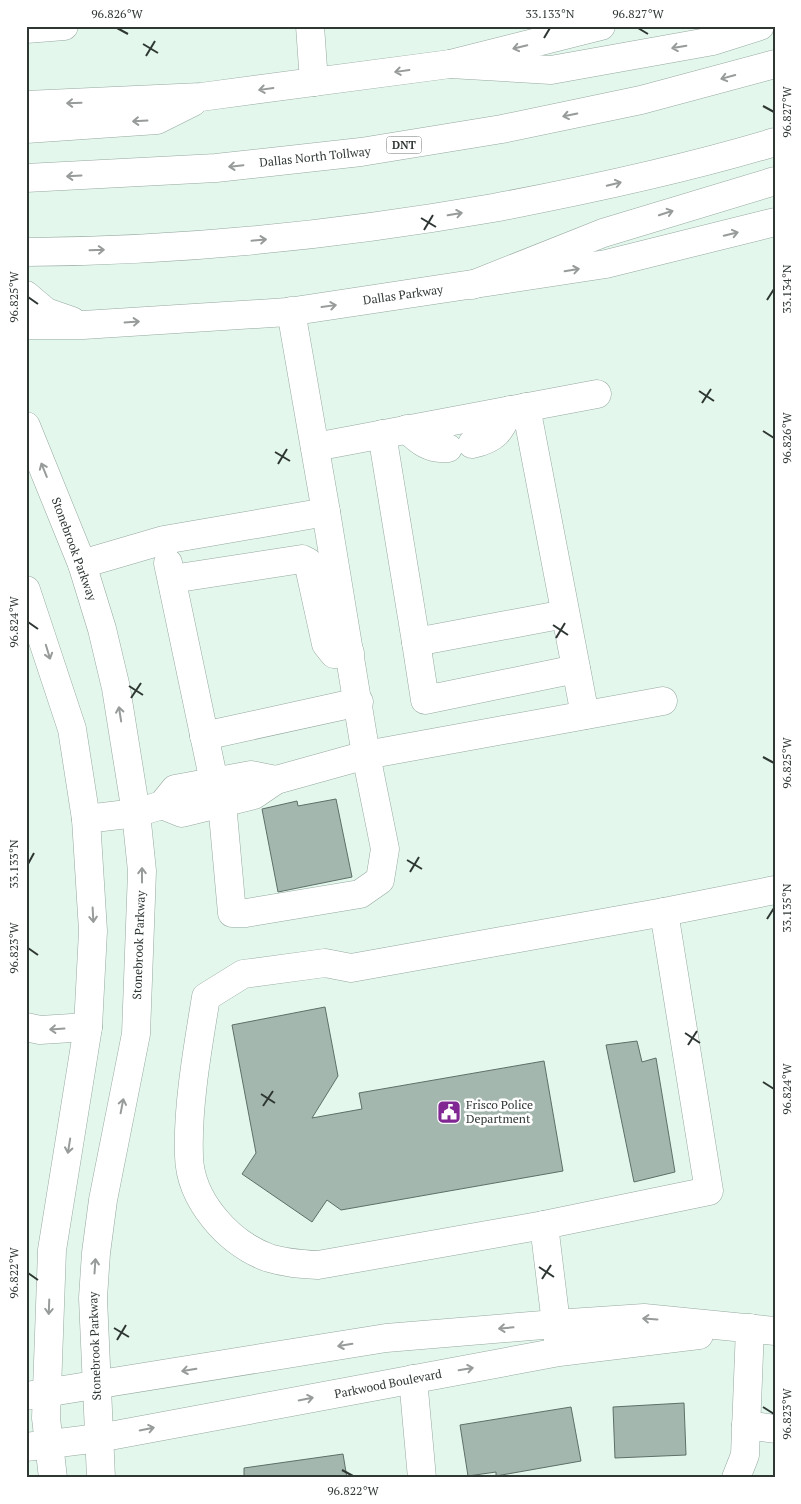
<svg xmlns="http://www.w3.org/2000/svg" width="801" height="1504" viewBox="0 0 801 1504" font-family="'PT Serif',serif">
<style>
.building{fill:#a4b7ae;stroke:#5e6f67}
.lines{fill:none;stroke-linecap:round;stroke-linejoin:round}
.minor-casing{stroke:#95a89f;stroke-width:29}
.major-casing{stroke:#95a89f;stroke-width:29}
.highway-casing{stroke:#95a89f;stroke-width:29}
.minor{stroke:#fff;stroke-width:28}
.major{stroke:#fff;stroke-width:28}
.highway{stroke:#fff;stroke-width:28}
.oneway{stroke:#979b99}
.ticks{fill:none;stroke:#2f3733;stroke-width:2}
.labels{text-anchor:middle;stroke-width:5;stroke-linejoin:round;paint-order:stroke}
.shield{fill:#fff;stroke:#6d7370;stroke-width:1}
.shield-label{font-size:11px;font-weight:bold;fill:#2f3733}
.street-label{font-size:12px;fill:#2f3733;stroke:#fff}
.poi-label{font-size:12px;fill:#2f3733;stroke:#fff;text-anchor:start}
.neatline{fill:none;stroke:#2f3733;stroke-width:2}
.ticks-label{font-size:12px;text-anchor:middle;fill:#2f3733}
</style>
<rect width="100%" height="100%" fill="#e3f7ed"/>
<g class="building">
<polygon points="336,799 352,877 278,892 262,809 297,801 298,806"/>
<polygon points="325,1007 338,1076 312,1118 362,1109 359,1093 544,1061 563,1171 341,1210 327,1200 312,1222 242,1174 256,1153 232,1025"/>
<polygon points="637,1041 642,1062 656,1058 675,1172 634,1182 606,1045"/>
<polygon points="684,1403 686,1455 615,1458 613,1407"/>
<polygon points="571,1407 581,1461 496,1476 496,1472 468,1476 460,1425"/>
<polygon points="343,1454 347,1478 244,1478 244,1468"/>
</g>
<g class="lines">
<g class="minor-casing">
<g id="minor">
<polyline points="310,26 314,82"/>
<polyline points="26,29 64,26"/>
<polyline points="291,311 326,512"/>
<polyline points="526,407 585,715"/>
<path d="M407,429C419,441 430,450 448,448"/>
<polyline points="382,434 416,642 565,614"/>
<path d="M472,444C496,439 500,431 510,410"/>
<polyline points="315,447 597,394"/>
<polyline points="168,563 214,782"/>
<polyline points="82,564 164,540 326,512 366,755 276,780"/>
<polyline points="172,579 302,559 308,562 326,644 334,654 350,653"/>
<polyline points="416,642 425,700 576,669"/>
<polyline points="204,736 359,702"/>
<polyline points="222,803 232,913 246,913 360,894 380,880 385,849 366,755 663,701"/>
<polyline points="136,813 162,805 182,813 254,795 276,780 251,775 175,789 162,805"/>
<path d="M664,912L709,1191L544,1225L318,1265C301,1264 285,1263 269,1258C228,1243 190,1200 189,1156C187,1107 198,1046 206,997L243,974L325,963L351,968Z"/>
<polyline points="664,912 775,890"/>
<polyline points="26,1027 40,1030 88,1027"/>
<polyline points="544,1225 559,1348"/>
<polyline points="413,1379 422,1478"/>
<polyline points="746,1425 775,1429"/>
<polyline points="736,1478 745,1455 750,1328"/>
</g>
</g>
<g class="major-casing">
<g id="major">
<polyline points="26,105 201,97 450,64 601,26"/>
<polyline points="26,129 157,120 193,102"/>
<polyline points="26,295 46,312 72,321"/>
<polyline points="26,325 83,325 288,312 606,264 775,222"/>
<polyline points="26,426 82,564 102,629 116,688 136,813 142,871 136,1034 103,1200 96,1253 93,1298 101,1478"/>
<polyline points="26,590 72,729 86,819 93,931 88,1027 52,1250 46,1418 53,1478"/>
<polyline points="86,819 136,813"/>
<polyline points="26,1396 386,1338 555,1324 644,1318 775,1331"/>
<polyline points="26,1447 99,1438 559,1352 699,1335"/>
</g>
</g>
<g class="highway-casing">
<g id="highway">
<polyline points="450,64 551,70 713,41 760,26"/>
<polyline points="26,178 216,168 361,152 502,129 641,100 775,64"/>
<path d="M26,252C183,251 338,235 493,208C588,190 682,170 775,142"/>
<polyline points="472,285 603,233 775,181"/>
</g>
</g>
<use href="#minor" class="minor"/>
<use href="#major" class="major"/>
<use href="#highway" class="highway"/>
</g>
<defs><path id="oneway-shaft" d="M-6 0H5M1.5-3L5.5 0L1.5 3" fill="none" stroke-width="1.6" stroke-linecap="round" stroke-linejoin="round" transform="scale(1.25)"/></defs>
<g class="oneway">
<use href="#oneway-shaft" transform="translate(520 47) rotate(166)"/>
<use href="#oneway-shaft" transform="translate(679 47) rotate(170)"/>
<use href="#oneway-shaft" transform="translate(402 71) rotate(172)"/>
<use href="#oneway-shaft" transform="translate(728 77) rotate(165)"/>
<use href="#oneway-shaft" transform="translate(266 89) rotate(172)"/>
<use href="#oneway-shaft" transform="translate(74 103) rotate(178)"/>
<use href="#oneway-shaft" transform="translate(570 115) rotate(168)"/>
<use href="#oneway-shaft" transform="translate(140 121) rotate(177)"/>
<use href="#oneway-shaft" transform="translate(236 166) rotate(174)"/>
<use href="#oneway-shaft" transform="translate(74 176) rotate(177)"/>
<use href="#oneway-shaft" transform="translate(614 184) rotate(-14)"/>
<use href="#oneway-shaft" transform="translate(666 213) rotate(-18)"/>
<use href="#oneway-shaft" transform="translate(455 214) rotate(-10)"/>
<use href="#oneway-shaft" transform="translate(731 234) rotate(-14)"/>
<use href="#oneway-shaft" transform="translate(259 240) rotate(-5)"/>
<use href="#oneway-shaft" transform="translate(97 250) rotate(-2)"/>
<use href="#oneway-shaft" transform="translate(572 270) rotate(-9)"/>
<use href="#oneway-shaft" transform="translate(329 306) rotate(-8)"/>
<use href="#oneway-shaft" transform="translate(132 322) rotate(-4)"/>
<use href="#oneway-shaft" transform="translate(44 470) rotate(-112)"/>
<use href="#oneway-shaft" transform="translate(48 652) rotate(73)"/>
<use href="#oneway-shaft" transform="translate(120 714) rotate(-99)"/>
<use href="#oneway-shaft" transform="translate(142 875) rotate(-90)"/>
<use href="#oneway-shaft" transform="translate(93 915) rotate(87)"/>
<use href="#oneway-shaft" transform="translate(57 1029) rotate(176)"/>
<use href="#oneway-shaft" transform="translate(122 1106) rotate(-79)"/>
<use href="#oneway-shaft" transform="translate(69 1146) rotate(99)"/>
<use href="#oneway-shaft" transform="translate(95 1266) rotate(-86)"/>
<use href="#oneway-shaft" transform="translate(49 1307) rotate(92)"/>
<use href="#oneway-shaft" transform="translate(650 1319) rotate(-176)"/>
<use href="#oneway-shaft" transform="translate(506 1328) rotate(175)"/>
<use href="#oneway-shaft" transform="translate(345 1345) rotate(171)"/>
<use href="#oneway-shaft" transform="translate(466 1369) rotate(-10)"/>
<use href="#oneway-shaft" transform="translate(189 1370) rotate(171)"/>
<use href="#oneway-shaft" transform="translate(306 1399) rotate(-11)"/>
<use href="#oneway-shaft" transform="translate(147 1429) rotate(-11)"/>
</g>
<path class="ticks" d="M117,28L128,34M638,28L648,34M544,38L550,28M143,44L158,53M146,56L155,41M763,106L774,112M421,218L436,227M424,230L433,215M28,297L38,304M767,300L774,289M699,391L714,401M702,403L711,389M763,431L774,438M275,452L290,461M278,464L287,449M28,622L38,629M553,625L568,635M556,638L565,623M129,686L143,695M131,698L141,683M763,757L774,763M407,860L422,869M28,864L34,853M410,872L419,857M767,919L774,908M28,948L38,955M685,1033L700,1043M688,1045L697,1031M763,1082L774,1089M261,1094L275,1103M263,1106L273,1091M539,1267L554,1277M28,1273L38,1280M542,1279L551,1265M114,1328L129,1337M117,1340L126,1325M763,1407L774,1414M342,1470L353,1476"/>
<defs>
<g id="civic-square" transform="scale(1.25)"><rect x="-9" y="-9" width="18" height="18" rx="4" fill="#812793" stroke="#fff"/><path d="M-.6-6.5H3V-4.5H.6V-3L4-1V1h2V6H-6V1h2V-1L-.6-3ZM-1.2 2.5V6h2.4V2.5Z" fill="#fff"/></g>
</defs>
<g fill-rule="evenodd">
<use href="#civic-square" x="449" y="1112"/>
</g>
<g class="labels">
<rect class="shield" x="386.5" y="136.5" width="35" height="17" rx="4"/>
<g class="shield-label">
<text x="404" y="149">DNT</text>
</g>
<g class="street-label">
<text transform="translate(315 157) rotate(-6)" y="4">Dallas North Tollway</text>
<text transform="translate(403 295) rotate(-8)" y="4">Dallas Parkway</text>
<text transform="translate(74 549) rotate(70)" y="4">Stonebrook Parkway</text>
<text transform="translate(139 945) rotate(-88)" y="4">Stonebrook Parkway</text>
<text transform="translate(95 1346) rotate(-92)" y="4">Stonebrook Parkway</text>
<text transform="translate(388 1384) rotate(-11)" y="4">Parkwood Boulevard</text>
</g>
<g class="poi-label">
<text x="466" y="1109">Frisco Police<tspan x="466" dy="14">Department</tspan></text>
</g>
</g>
<rect width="801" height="1504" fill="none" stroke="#ffffff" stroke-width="55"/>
<rect x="28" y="28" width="746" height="1448" class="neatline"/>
<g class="ticks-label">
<text x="117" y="18">96.826°W</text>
<text x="550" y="18">33.133°N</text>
<text x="638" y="18">96.827°W</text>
<text transform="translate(787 112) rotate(-90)" y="4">96.827°W</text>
<text transform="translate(787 289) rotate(-90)" y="4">33.134°N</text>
<text transform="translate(14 297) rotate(-90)" y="4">96.825°W</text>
<text transform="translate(787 438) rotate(-90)" y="4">96.826°W</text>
<text transform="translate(14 622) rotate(-90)" y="4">96.824°W</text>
<text transform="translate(787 763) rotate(-90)" y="4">96.825°W</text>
<text transform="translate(14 864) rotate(-90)" y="4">33.133°N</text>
<text transform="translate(787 908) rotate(-90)" y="4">33.135°N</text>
<text transform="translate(14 948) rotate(-90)" y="4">96.823°W</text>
<text transform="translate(787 1089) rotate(-90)" y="4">96.824°W</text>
<text transform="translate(14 1273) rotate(-90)" y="4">96.822°W</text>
<text transform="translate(787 1414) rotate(-90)" y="4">96.823°W</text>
<text x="353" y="1495">96.822°W</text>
</g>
</svg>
